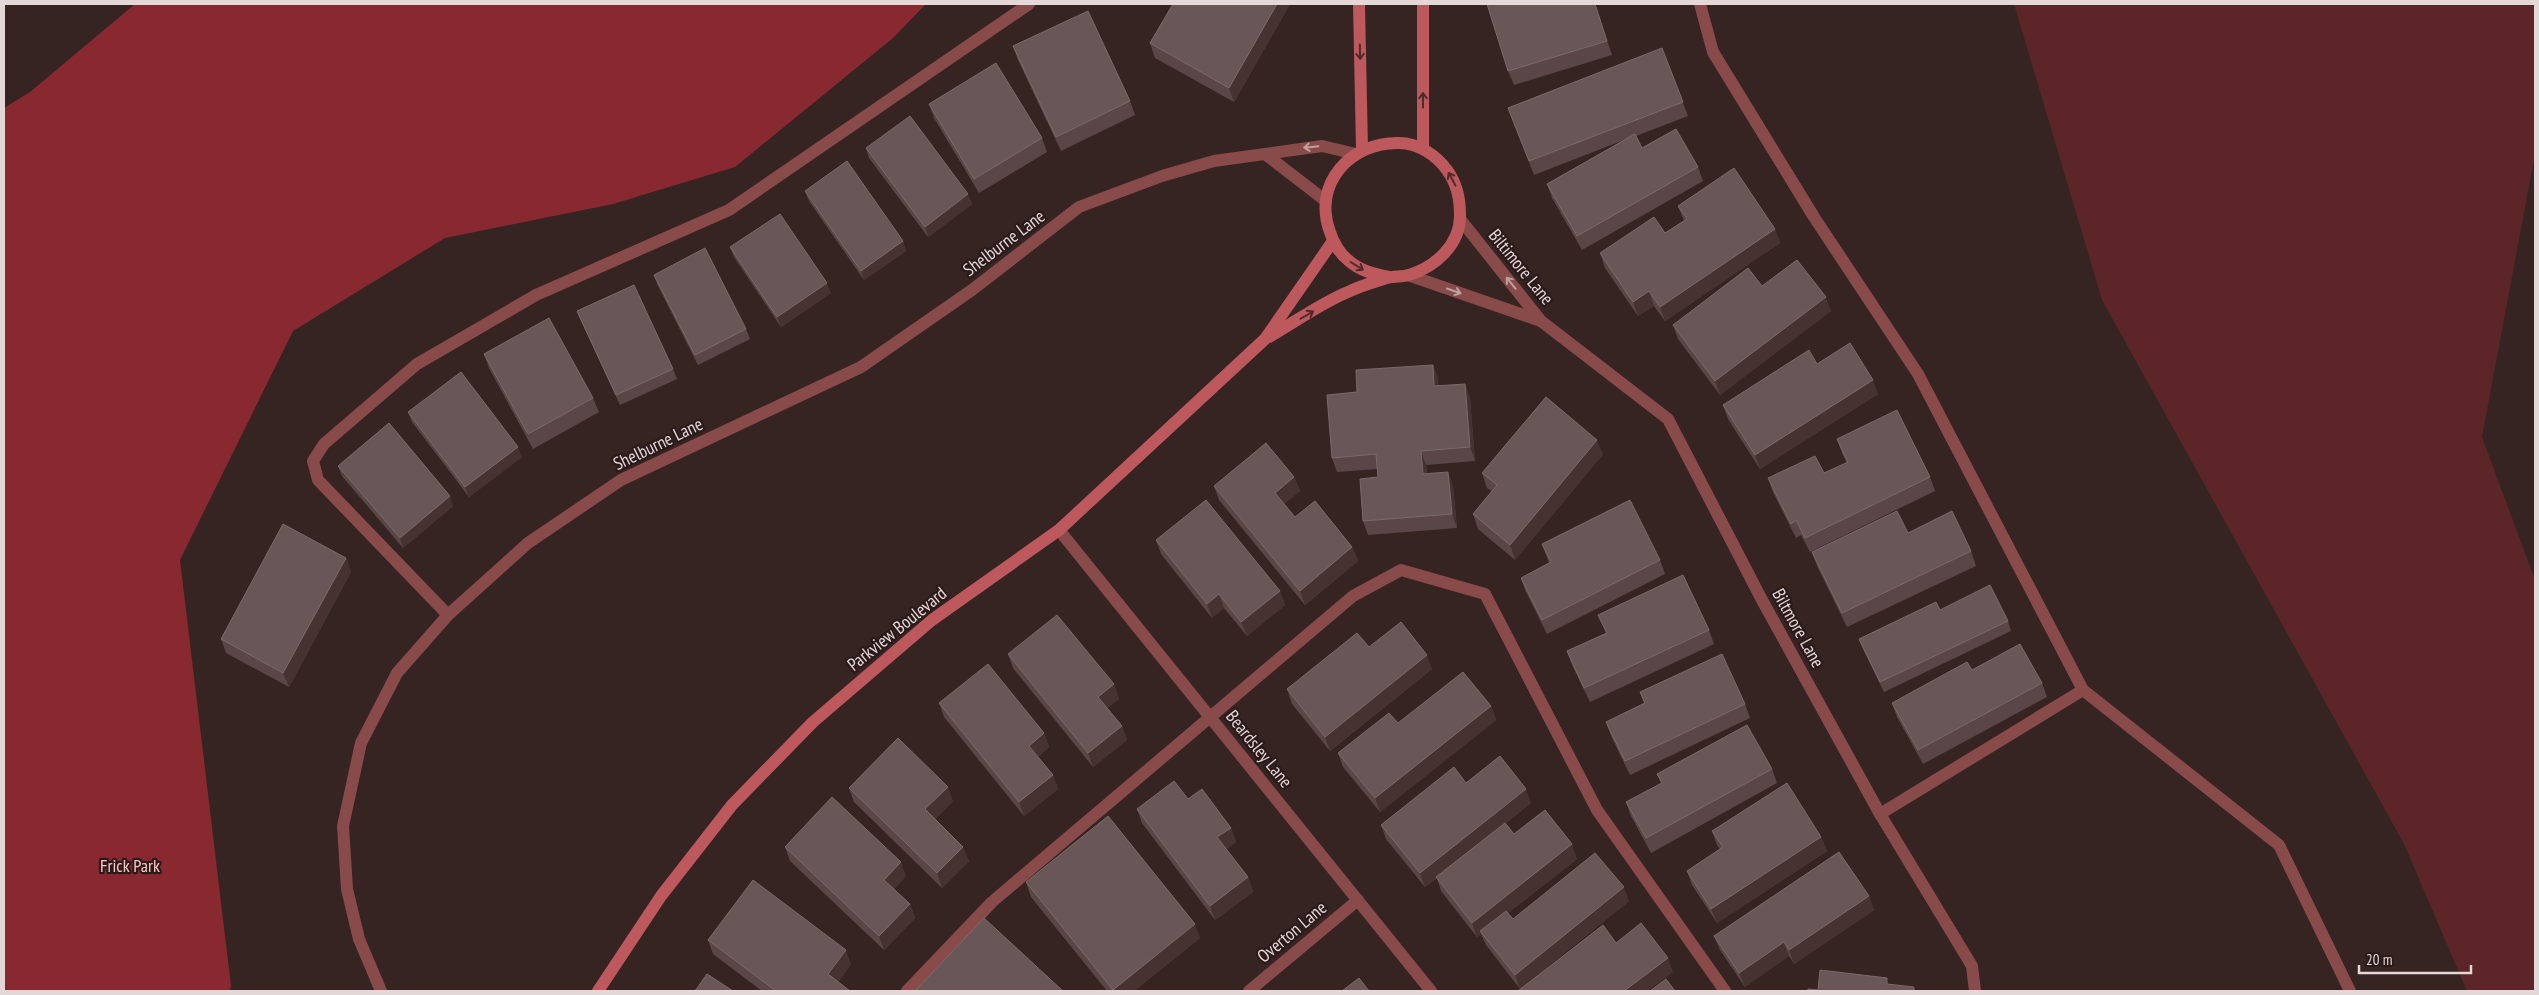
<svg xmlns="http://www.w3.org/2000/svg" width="2539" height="995" viewBox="0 0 2539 995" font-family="'PT Sans Narrow',sans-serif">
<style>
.green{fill:#5c2527}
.forest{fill:#882930}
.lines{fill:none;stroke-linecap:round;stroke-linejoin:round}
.lane{stroke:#894a4a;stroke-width:12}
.street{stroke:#894a4a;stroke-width:12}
.secondary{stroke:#bd595c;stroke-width:12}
.wall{fill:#5a4646}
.shaded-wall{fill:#463231}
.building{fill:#695656;stroke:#7c6a6a}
.oneway{stroke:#502a2a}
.oneway2{stroke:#c09f9f}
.labels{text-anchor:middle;stroke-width:4.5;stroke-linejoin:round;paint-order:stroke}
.street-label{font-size:18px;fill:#e4d7d7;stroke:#2c1a1a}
.park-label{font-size:18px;fill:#fdc6c4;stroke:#2c1a1a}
</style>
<rect width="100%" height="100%" fill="#362423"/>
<polygon class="green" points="2014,4 2535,4 2535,154 2482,437 2535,580 2535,991 2467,991 2404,844 2102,300"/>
<polygon class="forest" points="135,4 926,4 893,38 735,167 613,204 445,238 293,331 180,560 231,986 229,991 4,991 4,108 30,92"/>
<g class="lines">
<g class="lane">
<polyline points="1700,4 1713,52 1814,217 1918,374 2083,690 2279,845 2350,991"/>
<polyline points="448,615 318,480 313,461 324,444 417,364 536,295 729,210 1029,4"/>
<polyline points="1880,814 2083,690"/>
<polyline points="907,991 992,902 1353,596 1401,570 1485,594 1597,810 1725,991"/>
</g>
<g class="street">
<polyline points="1265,154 1326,201"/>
<polyline points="1460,219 1541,321 1668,419 1762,600 1880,814 1972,966 1975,991"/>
<polyline points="1408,275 1541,321"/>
<polyline points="1059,530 1431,991"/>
<polyline points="381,991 359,939 347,889 343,826 361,743 397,673 448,615 528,543 621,480 861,367 972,290 1079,207 1162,176 1214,161 1322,146 1356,154"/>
<polyline points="1249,991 1358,900"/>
</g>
<g class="secondary">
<polyline points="1359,4 1362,149"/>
<polyline points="1423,4 1423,148"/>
<path d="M1269,337C1295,322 1321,303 1348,292C1360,286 1374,282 1387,278C1394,276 1402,277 1409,275C1435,267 1460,245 1460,216C1460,198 1457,184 1447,170C1436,155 1418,143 1399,143C1351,142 1312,183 1330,232C1333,242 1340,254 1348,260C1360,271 1374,274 1389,277"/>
<polyline points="598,991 661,896 732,805 813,722 932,620 1059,530 1265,339 1333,241"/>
</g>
</g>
<g class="wall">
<polygon points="1173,4 1290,4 1234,102 1155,58 1150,43"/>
<polygon points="1595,4 1612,55 1514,85 1508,71"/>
<polygon points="1013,46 1130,101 1135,115 1061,151 1018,60"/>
<polygon points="1662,48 1688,116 1636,136 1642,148 1698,167 1703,181 1582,250 1552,198 1547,184 1624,140 1534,175 1508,108"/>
<polygon points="929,104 1042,138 1047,152 979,193 934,118"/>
<polygon points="866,148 972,204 928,237 869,158"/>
<polygon points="805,191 903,241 906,251 864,280 809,201"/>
<polygon points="1678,206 1775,229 1780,243 1665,321 1654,306 1638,316 1605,268 1600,253 1665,233 1684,221"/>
<polygon points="730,247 831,293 781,327 734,257"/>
<polygon points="654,275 746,329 750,339 698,365 657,284"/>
<polygon points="1762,286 1831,311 1720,395 1678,339 1673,325"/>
<polygon points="577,311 673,369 677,379 620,405 581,321"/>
<polygon points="484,354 593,398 599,412 533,449 489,368"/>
<polygon points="1817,364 1878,394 1760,469 1728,419 1723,405"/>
<polygon points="1433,365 1438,379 1438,386 1465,384 1470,398 1475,461 1426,465 1427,474 1453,486 1457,528 1368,535 1363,521 1378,477 1377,469 1337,472 1332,458 1357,392"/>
<polygon points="408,412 522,457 469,497 412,422"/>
<polygon points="1837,439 1930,477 1935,491 1810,552 1801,535 1796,538 1773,492 1768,478 1824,473 1847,463 1842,453"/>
<polygon points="1603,454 1515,560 1478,529 1473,514 1492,491 1487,488 1482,473"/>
<polygon points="338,466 453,506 403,548 342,476"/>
<polygon points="1294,477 1300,491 1284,504 1295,517 1352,547 1358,561 1305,605 1219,500 1214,486"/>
<polygon points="1908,533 1971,551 1976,566 1847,627 1817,566 1812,552"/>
<polygon points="1156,540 1280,591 1285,605 1247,636 1224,608 1212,618 1161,554"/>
<polygon points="1542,544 1660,560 1665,574 1547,634 1526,592 1521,578 1549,563"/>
<polygon points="346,558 351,572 289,687 226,653 221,639"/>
<polygon points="1940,610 2008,621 2011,631 1884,692 1863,649 1859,639"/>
<polygon points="1598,615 1709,630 1714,644 1590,702 1572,665 1567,651 1606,633"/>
<polygon points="1369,647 1432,669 1330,751 1292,704 1287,689"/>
<polygon points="1008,654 1114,684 1119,699 1107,708 1122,726 1127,740 1093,767 1013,668"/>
<polygon points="1972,670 2042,683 2047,697 1923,764 1897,717 1892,703"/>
<polygon points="1640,692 1745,704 1750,718 1630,775 1611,736 1606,722 1644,703"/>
<polygon points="939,703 1044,733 1049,747 1038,757 1053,775 1058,789 1024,816 944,717"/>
<polygon points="1491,706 1496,720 1380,812 1343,767 1338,753 1398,723"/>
<polygon points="1772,769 1777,783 1651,853 1631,816 1626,802 1661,783 1657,774"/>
<polygon points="1466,783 1531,803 1506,823 1514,834 1577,859 1508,913 1513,919 1629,901 1520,989 1486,945 1481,934 1477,937 1441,891 1437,878 1425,887 1386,839 1381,825"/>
<polygon points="849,788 953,801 935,819 969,861 942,888 854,802"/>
<polygon points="1188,799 1231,828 1236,842 1226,849 1248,877 1253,892 1215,920 1142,823 1137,809"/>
<polygon points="1712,831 1821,837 1827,851 1717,923 1692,885 1687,871 1720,849 1717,845"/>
<polygon points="785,847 906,876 894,889 910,904 915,918 884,950 790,861"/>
<polygon points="1026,882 1200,938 1134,991 1107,991 1031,897"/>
<polygon points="1869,896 1874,910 1794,964 1789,956 1745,987 1720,950 1714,936"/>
<polygon points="708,940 851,964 838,982 850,991 762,991 713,954"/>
</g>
<g class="shaded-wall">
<polygon points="1277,4 1290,4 1234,102 1229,88"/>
<polygon points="968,194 972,204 928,237 925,227"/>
<polygon points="1775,229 1780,243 1665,321 1660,307"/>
<polygon points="903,241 906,251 864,280 861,271"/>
<polygon points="827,283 831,293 781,327 777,317"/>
<polygon points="1649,291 1654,306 1638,316 1633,302"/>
<polygon points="1826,297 1831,311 1720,395 1715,381"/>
<polygon points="1433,365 1438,379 1439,400 1434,386"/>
<polygon points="1873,380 1878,394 1760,469 1755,455"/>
<polygon points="1465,384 1470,398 1475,461 1470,447"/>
<polygon points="1597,440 1603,454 1515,560 1510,545"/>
<polygon points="518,447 522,457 469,497 465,487"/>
<polygon points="1421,451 1426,465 1428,488 1423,474"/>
<polygon points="1448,472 1453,486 1457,528 1452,514"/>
<polygon points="1294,477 1300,491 1280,507 1275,493"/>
<polygon points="450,496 453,506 403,548 400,538"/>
<polygon points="1352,547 1358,561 1305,605 1300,591"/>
<polygon points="346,558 351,572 289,687 283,673"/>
<polygon points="1280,591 1285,605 1247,636 1241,622"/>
<polygon points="1219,594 1224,608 1212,618 1207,604"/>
<polygon points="1427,655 1432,669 1330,751 1325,737"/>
<polygon points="1114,684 1119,699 1103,711 1098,697"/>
<polygon points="1491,706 1496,720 1380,812 1375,798"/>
<polygon points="1122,726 1127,740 1093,767 1088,753"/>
<polygon points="1044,733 1049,747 1034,760 1029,746"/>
<polygon points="1053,775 1058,789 1024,816 1019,802"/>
<polygon points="948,787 953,801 930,823 925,809"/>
<polygon points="1526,789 1531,803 1425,887 1420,873"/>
<polygon points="1231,828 1236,842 1222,851 1217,837"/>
<polygon points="1821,837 1827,851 1717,923 1711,909"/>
<polygon points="1572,844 1577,859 1482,933 1480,931 1481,934 1477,937 1472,923"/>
<polygon points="963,847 969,861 942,888 937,873"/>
<polygon points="901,862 906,876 889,894 884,880"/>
<polygon points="1248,877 1253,892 1215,920 1210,906"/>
<polygon points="1624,887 1629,901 1520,989 1515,975"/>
<polygon points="1869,896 1874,910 1794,964 1789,950"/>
<polygon points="910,904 915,918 884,950 879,936"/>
<polygon points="1195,924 1200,938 1134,991 1113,991 1113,990"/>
<polygon points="1784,942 1789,956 1745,987 1739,973"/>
<polygon points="846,950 851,964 833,988 828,974"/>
<polygon points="1668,958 1673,972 1648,991 1624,991"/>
</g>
<g class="building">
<polygon points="1173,4 1277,4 1229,88 1150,43"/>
<polygon points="1487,4 1595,4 1607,41 1508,71"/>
<polygon points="1088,11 1130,101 1056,137 1013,46"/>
<polygon points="1662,48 1683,102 1529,161 1508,108"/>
<polygon points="996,63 1042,138 974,179 929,104"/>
<polygon points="910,116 968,194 925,227 866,148"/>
<polygon points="1676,129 1698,167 1577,236 1547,184 1635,134 1642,148"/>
<polygon points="847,161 903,241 861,271 805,191"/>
<polygon points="1734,168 1775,229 1660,307 1649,291 1633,302 1600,253 1654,217 1665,233 1687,219 1678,206"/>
<polygon points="780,214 827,283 777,317 730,247"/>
<polygon points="705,248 746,329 695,355 654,275"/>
<polygon points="1797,260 1826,297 1715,381 1673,325 1748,268 1762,286"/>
<polygon points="634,285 673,369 616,395 577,311"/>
<polygon points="549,318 593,398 528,434 484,354"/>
<polygon points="1850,343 1873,380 1755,455 1723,405 1809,350 1817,364"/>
<polygon points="1433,365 1434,386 1465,384 1470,447 1421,451 1423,474 1448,472 1452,514 1363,521 1360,479 1378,477 1376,454 1332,458 1327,395 1357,392 1356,370"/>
<polygon points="461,372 518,447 465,487 408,412"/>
<polygon points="1546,397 1597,440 1510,545 1473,514 1497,485 1482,473"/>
<polygon points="1897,410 1930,477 1805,538 1796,520 1791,524 1768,478 1815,456 1824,473 1848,462 1837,439"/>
<polygon points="389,423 450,496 400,538 338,466"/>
<polygon points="1266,443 1294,477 1275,493 1295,517 1315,501 1352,547 1300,591 1214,486"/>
<polygon points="1206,500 1280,591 1241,622 1219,594 1207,604 1156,540"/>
<polygon points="1630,500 1660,560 1542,620 1521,578 1551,562 1542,544"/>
<polygon points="1897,511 1908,533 1952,511 1971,551 1842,613 1812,552"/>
<polygon points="283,524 346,558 283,673 221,639"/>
<polygon points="1683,575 1709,630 1584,688 1567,651 1607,633 1598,615"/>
<polygon points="1990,585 2008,621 1880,682 1859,639 1936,602 1940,610"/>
<polygon points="1057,615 1114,684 1098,697 1122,726 1088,753 1008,654"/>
<polygon points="1401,622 1427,655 1325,737 1287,689 1357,633 1369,647"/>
<polygon points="2020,644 2042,683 1918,750 1892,703 1967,662 1972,670"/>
<polygon points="1722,654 1745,704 1625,761 1606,722 1645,703 1640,692"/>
<polygon points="988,664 1044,733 1029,746 1053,775 1019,802 939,703"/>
<polygon points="1463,672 1491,706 1375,798 1338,753 1389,713 1398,723"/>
<polygon points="1747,725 1772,769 1646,838 1626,802 1662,783 1657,774"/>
<polygon points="898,738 948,787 925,809 963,847 937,873 849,788"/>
<polygon points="1500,756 1526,789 1420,873 1381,825 1454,767 1466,783"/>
<polygon points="1174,781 1188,799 1202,789 1231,828 1217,837 1248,877 1210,906 1137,809"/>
<polygon points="1787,783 1821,837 1711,909 1687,871 1723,847 1712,831"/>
<polygon points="832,797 901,862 884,880 910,904 879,936 785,847"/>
<polygon points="1545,810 1572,844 1472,923 1436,877 1505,823 1514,834"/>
<polygon points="1108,816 1195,924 1113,990 1026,882"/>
<polygon points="1839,852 1869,896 1789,950 1784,942 1739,973 1714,936"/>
<polygon points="1595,853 1624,887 1515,975 1480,931 1506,911 1513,919"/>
<polygon points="753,880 846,950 828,974 850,991 776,991 708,940"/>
<polygon points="984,918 1063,991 915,991"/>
<polygon points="1641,923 1668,958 1624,991 1518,991 1603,925 1616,943"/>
<polygon points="1820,970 1887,978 1887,984 1914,987 1914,991 1808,991 1808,989 1818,990"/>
<polygon points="707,974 733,991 695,991"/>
<polygon points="1359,978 1369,991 1342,991"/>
<polygon points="1666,979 1675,991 1650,991"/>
</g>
<defs><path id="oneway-shaft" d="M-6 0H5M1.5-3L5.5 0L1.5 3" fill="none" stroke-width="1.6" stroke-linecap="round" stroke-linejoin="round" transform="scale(1.25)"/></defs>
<g class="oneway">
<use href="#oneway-shaft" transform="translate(1360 52) rotate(89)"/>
<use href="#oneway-shaft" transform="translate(1423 100) rotate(-90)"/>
<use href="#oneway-shaft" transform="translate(1452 179) rotate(-118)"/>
<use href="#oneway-shaft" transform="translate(1357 266) rotate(32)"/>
<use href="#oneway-shaft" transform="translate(1307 315) rotate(-30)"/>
</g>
<g class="oneway2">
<use href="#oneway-shaft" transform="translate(1311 147) rotate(174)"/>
<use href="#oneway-shaft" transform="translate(1511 283) rotate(-129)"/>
<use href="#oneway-shaft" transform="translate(1454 291) rotate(19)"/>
</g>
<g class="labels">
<g class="street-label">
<text transform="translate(1004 243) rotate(-37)" y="6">Shelburne Lane</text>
<text transform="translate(1521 267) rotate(51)" y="6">Biltimore Lane</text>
<text transform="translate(658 444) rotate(-26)" y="6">Shelburne Lane</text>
<text transform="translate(1798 628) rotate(61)" y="6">Biltmore Lane</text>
<text transform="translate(897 629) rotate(-39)" y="6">Parkview Boulevard</text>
<text transform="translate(1259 749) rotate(51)" y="6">Beardsley Lane</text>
<text transform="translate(1292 932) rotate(-40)" y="6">Overton Lane</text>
</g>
<g class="park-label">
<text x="130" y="872">Frick Park</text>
</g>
</g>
<rect width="2539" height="995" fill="none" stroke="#e4d7d7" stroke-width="10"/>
<path d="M2359 965v8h112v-8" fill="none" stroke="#e4d7d7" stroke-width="2.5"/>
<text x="2366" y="965" font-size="15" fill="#e4d7d7" stroke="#2c1a1a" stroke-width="4" paint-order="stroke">20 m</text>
</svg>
